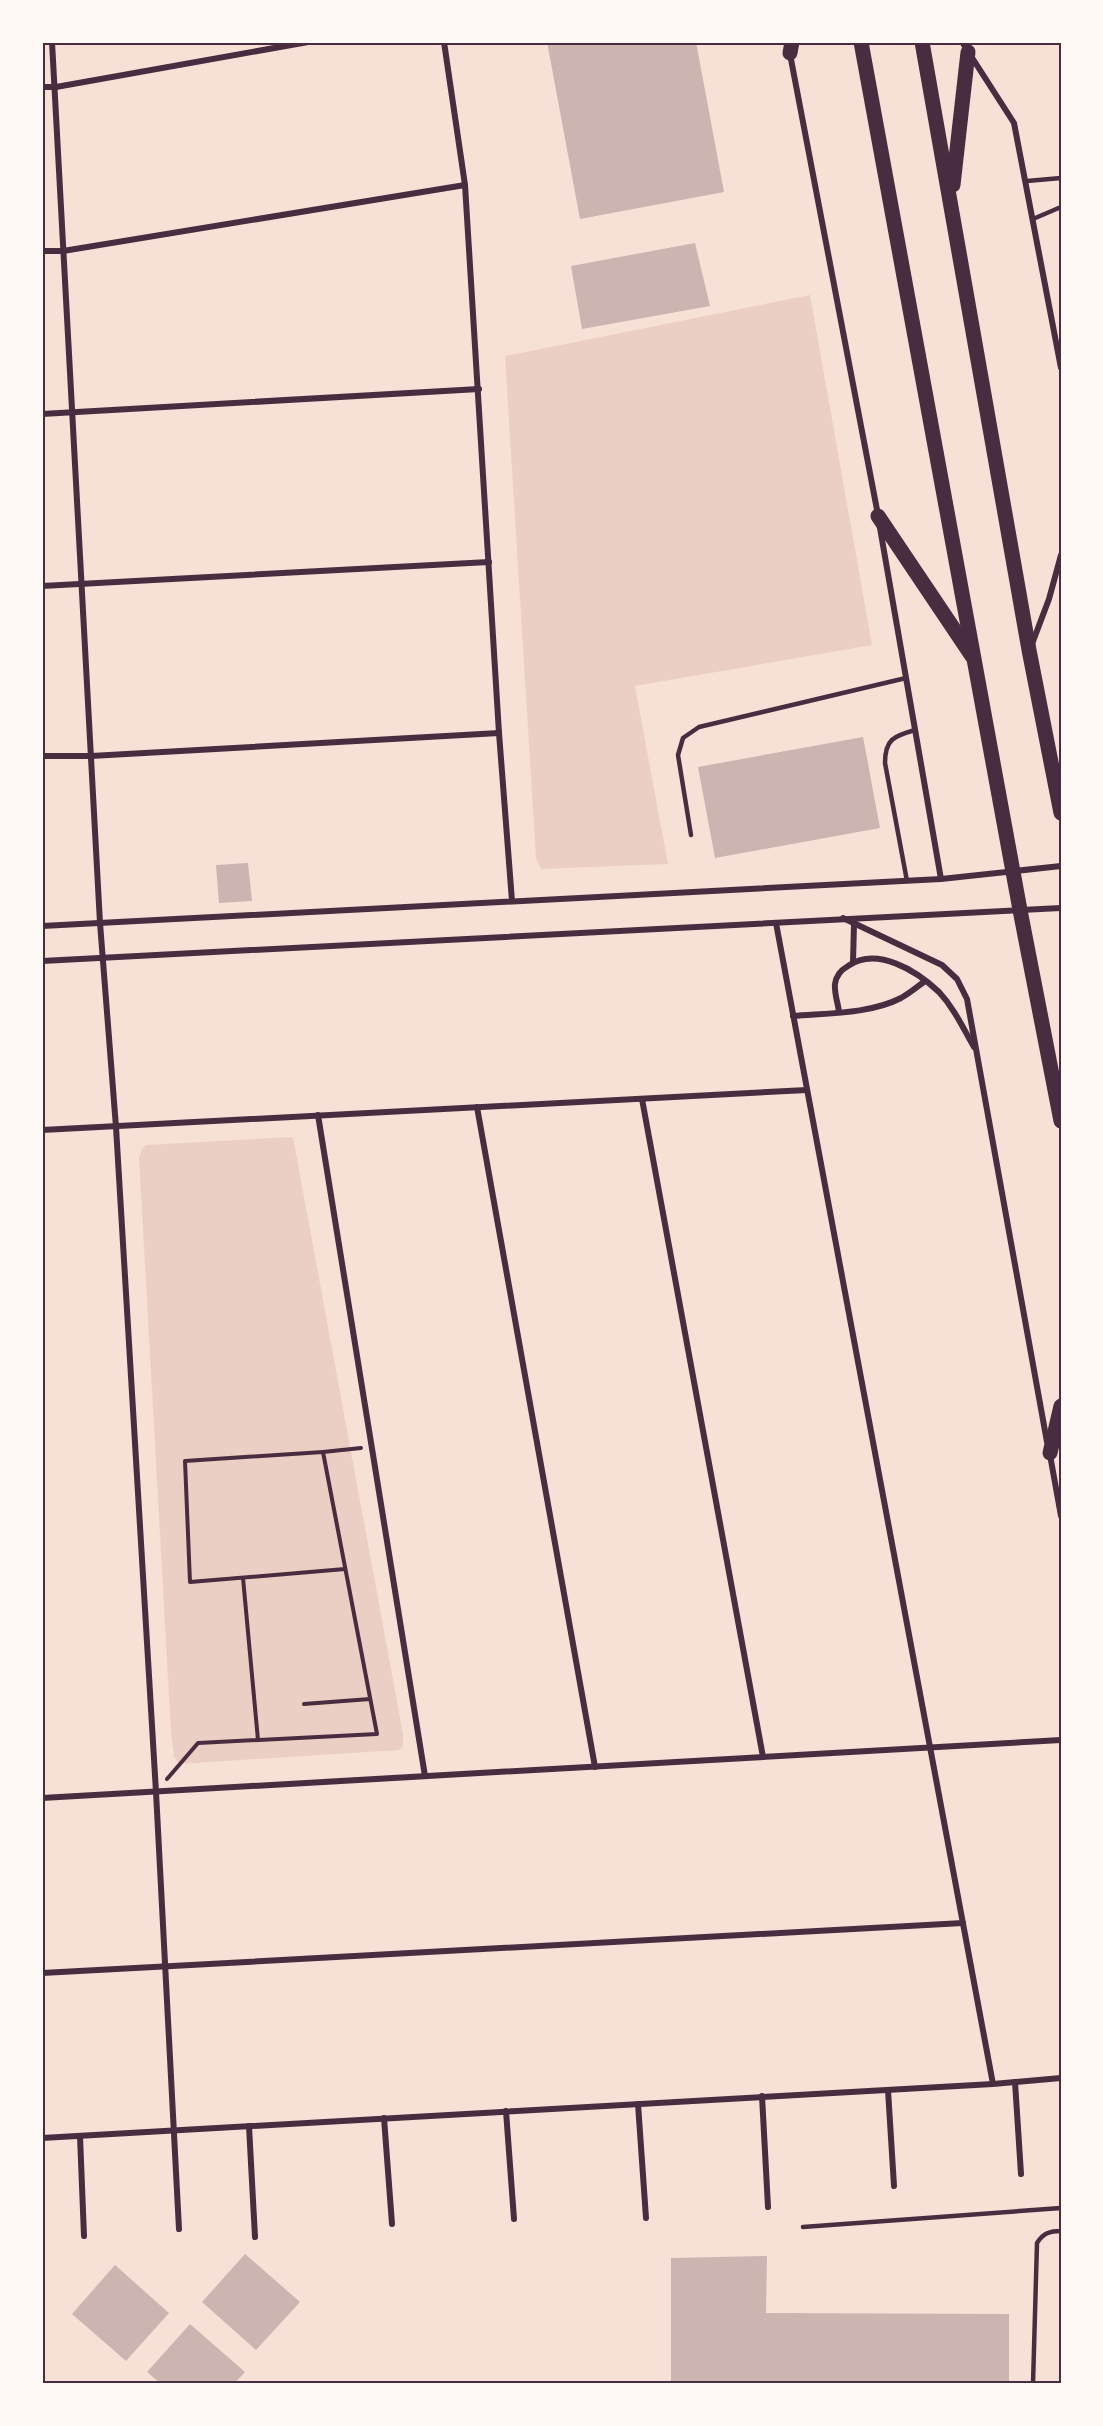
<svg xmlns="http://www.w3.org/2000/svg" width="1103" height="2426" viewBox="0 0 1103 2426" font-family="'DM Sans',sans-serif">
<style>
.green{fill:#ebcfc5}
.building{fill:#ccb4b1}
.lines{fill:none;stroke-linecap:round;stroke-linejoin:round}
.path{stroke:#4a2c40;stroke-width:4}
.service{stroke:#4a2c40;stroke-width:4.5}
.minor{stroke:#4a2c40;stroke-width:6}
.primary{stroke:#4a2c40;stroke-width:15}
.neatline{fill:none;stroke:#4a2c40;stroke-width:2}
</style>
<rect width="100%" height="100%" fill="#f7e1d7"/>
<g class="green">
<polygon points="810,295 872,645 635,686 668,864 541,869 536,858 505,356"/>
<polygon points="293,1137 403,1734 403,1746 399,1750 179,1764 174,1757 171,1733 139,1157 142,1149 146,1145"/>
</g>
<g class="building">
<polygon points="547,42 696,42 724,192 580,219"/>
<polygon points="695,243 710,306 582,329 571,266"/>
<polygon points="863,737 880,828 715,858 698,767"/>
<polygon points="248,863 252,901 219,903 216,865"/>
<polygon points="245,2254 300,2302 256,2350 202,2302"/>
<polygon points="767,2256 766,2313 1009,2314 1009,2384 671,2384 671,2258"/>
<polygon points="115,2265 169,2313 126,2361 72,2314"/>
<polygon points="190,2324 245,2372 234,2384 161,2384 147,2372"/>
</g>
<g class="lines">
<g class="path">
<polyline points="323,1452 361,1448"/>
<polyline points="243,1578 258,1740"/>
<polyline points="304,1704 370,1699"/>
<polyline points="167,1779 198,1743 377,1734 323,1452 185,1461 190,1582 345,1569"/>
</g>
<g class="service">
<polyline points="1027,181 1061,178"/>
<polyline points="1033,219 1061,207"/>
<polyline points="691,835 678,755 683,738 699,727 906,678"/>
<path d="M907,881L885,763C885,739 894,736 915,730"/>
<polyline points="803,2227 1061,2208"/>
<path d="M1033,2384L1037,2243C1043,2233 1050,2231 1061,2231"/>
</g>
<g class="minor">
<polyline points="52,42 100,923 116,1127 156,1792 179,2229"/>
<polyline points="444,42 465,185 499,733 512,901"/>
<polyline points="962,42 1014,123 1061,368"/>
<polyline points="790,54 878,515"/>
<polyline points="42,87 56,87 308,42"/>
<polyline points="42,251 63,251 465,185"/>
<polyline points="42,414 479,389"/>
<polyline points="880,528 941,879"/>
<polyline points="42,586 489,562"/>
<polyline points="1032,644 1049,599 1061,555"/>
<polyline points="42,756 91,756 499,733"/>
<polyline points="843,918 942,965 957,979 967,999 1047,1442"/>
<polyline points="776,923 993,2084"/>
<polyline points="42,926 941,879 1061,866"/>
<polyline points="42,961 1061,908"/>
<polyline points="853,962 854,924"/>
<path d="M839,1012C838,1003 834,993 835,984C836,976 841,970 848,966C877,946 917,971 939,992C954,1008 963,1028 974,1047"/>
<path d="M793,1016C828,1013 870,1014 901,998C910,993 917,987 925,981"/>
<polyline points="642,1099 763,1757"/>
<polyline points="477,1107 595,1767"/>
<polyline points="318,1115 425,1776"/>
<polyline points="42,1130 807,1090"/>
<polyline points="1050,1455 1061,1516"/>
<polyline points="42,1798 1061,1740"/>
<polyline points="42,1973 963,1923"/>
<polyline points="1015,2082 1021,2174"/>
<polyline points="888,2090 894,2186"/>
<polyline points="762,2096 768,2207"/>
<polyline points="638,2104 646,2218"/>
<polyline points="506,2111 514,2219"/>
<polyline points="384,2118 392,2224"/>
<polyline points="249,2126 255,2237"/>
<polyline points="80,2136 84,2236"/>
<polyline points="42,2138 993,2084 1061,2078"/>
</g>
<g class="primary">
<polyline points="861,42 1020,910 1061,1121"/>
<polyline points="922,42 1029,650 1061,813"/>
<polyline points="790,53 792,42"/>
<polyline points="953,185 968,52"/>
<polyline points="878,516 972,656"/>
<polyline points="1050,1453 1061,1406"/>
</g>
</g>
<rect width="1103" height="2426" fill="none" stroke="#fffaf5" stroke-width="87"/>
<rect x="44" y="44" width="1016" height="2338" class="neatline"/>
</svg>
